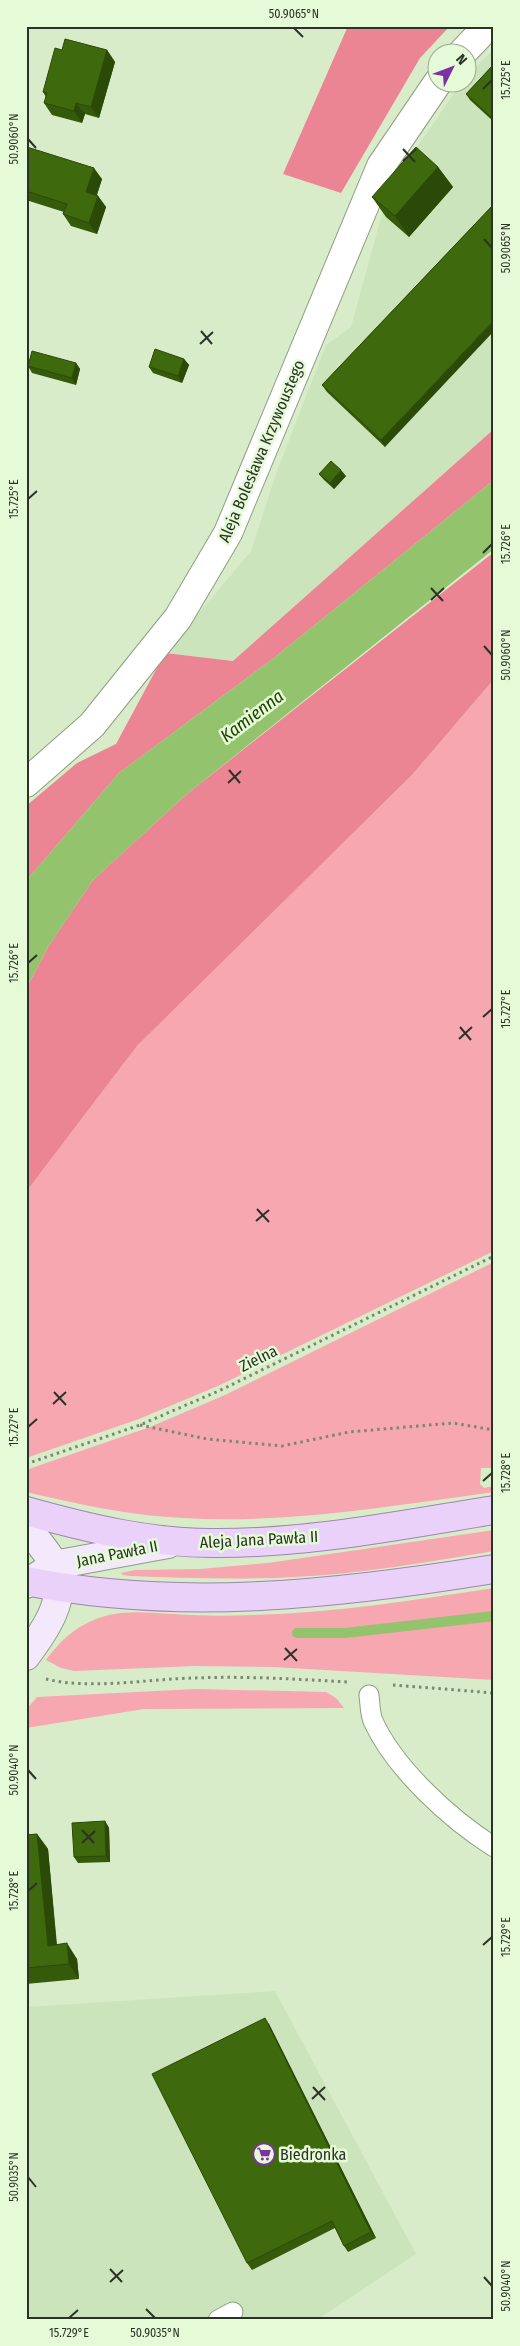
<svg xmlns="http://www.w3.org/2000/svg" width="520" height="2346" viewBox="0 0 520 2346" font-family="'Fira Sans Condensed',sans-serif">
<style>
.built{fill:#cce4bb}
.green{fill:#f6a7af}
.forest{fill:#ec8593}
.water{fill:#94c36e}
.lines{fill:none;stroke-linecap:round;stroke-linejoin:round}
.stream{stroke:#94c36e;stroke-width:10}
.lane-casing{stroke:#8c9f7f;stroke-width:21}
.street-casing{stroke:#8c9f7f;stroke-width:30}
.secondary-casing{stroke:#8c9f7f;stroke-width:30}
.primary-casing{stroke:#9e86ad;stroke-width:30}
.path{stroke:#7a8871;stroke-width:3;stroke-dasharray:2.5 4;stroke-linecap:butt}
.lane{stroke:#fff;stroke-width:19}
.street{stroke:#fff;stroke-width:28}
.secondary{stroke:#f4e8fc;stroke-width:28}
.primary{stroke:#ead1f9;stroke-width:28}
.wall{fill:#355a0a}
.shaded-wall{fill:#2b4a08}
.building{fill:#3e690c;stroke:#2b4a08}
.ticks{fill:none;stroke:#2b3326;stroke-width:2}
.labels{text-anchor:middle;stroke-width:5;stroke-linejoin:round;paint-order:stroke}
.street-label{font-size:16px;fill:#2b3326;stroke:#e5fad7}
.poi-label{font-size:16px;fill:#2b3326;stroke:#e5fad7;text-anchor:start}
.water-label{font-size:18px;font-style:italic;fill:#254202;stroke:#e5fad7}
.neatline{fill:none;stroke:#2b3326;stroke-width:2}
.ticks-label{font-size:12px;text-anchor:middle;fill:#2b3326}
</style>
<rect width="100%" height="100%" fill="#d8ecca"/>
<g class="built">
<polygon points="494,49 494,429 233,661 165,653 251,551 277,471 326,345 351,327 389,188 461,83 468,82 468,75"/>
<polygon points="275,1991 416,2254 317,2320 27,2320 26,2007"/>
</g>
<g class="green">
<polygon points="494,679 494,1251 220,1385 139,1419 26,1458 26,1192 137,1046 412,775"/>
<path d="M494,1262V1468H481L480,1484L484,1488L494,1486V1492C390,1506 289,1524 184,1518C130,1516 78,1504 26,1492V1470L150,1427L225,1395Z"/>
<path d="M494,1530V1551C428,1562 361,1574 294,1577C239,1580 185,1578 131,1576L123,1575L121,1573L135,1570L200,1569L268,1563Z"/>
<path d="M494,1588V1680L273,1667L195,1666L74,1671L61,1668L46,1660C63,1637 81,1622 109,1615C130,1610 152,1613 173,1614C200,1616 226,1616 253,1615C334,1613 414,1600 494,1588Z"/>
<polygon points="196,1689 326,1692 336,1698 344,1708 144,1709 26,1728 26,1710 37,1697"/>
</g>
<g class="forest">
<polygon points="348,26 450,26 420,58 341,193 283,174"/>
<polygon points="494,429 494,480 274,658 119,773 26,881 26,806 77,763 116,744 165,653 233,661"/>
<polygon points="494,552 494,679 412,775 137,1046 26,1192 26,989 48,947 93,880 188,793"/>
</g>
<polygon class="water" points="494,480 494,549 188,793 93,880 48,947 26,989 26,881 119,773 274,658"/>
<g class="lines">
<polyline class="stream" points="297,1633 345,1633 494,1616"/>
<g class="lane-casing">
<g id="lane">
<path d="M369,1695C370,1703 370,1714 373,1721C395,1769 450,1819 494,1847"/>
<polyline points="218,2320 233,2312"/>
</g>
</g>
<g class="street-casing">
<g id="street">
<polyline points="463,52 488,26"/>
<polyline points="26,783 92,725 178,618 228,533 381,166 438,82"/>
</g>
</g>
<g class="secondary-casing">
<g id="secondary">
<path d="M26,1527C34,1536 49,1555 54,1564C70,1596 44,1632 26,1656"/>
<polyline points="26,1584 54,1565 168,1544"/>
</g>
</g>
<g class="primary-casing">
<g id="primary">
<path d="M26,1511C87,1528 149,1543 212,1543C307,1544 401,1525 494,1510"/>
<path d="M26,1581C180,1612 340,1594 494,1569"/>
</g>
</g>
<g class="path">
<polyline points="140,1425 207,1439 282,1446 349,1432 453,1423 494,1430"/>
<polyline points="26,1464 140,1425 223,1389 494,1256"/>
<path d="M46,1679C90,1690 149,1679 194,1678C245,1676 296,1679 347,1682"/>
<polyline points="393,1685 494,1693"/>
</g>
<use href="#lane" class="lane"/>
<use href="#street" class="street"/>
<use href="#secondary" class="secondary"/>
<use href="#primary" class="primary"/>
</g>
<g class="wall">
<polygon points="62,50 107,50 115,62 99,118 85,114 82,123 52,115 44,103 46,97 43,92"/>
<polygon points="494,64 494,122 470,100 466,94"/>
<polygon points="26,150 102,179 97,195 98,196 106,207 97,234 71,226 63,214 64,212 26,200"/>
<polygon points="438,167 453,187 409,237 386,217 372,197"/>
<polygon points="494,204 385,447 327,392 322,385"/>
<polygon points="184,359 189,365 182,383 153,373 149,367"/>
<polygon points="76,363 80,369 76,385 32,373 28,366"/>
<polygon points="319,474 346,476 334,489 324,480"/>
<polygon points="105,1821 109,1828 110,1862 78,1863 74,1857"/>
<polygon points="37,1834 48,1849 57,1945 77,1959 79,1979 26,1984 26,1835"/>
<polygon points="269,2024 376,2238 348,2252 344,2246 335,2228 252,2270 247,2263"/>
</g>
<g class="shaded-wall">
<polygon points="107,50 115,62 99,118 91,107"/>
<polygon points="76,103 85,114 82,123 74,111"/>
<polygon points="438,167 453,187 409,237 395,216"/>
<polygon points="94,168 102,179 94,203 86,192"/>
<polygon points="98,196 106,207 97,234 89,223"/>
<polygon points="494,320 494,331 385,447 381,440"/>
<polygon points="184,359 189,365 182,383 178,376"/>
<polygon points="76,363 80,369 76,385 72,378"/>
<polygon points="341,470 346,476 334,489 330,483"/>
<polygon points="105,1821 109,1828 110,1862 106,1856"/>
<polygon points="37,1834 48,1849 58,1961 48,1946"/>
<polygon points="67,1943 77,1959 79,1979 69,1964"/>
<polygon points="265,2018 269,2024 376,2238 371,2232"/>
</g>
<g class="building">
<polygon points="65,39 107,50 91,107 76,103 74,111 44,103 47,93 43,92 55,48 62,50"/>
<polygon points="494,64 494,120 466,94"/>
<polygon points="27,147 94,168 86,192 98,196 89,223 63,214 67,204 26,191 26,150"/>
<polygon points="416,147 438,167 395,216 372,197"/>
<polygon points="494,204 494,320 381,440 322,385"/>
<polygon points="155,349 184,359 178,376 149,367"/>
<polygon points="32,351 76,363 72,378 28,366"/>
<polygon points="331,461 341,470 330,483 319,474"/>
<polygon points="105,1821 106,1856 74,1857 72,1823"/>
<polygon points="37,1834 48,1946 67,1943 69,1964 26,1968 26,1835"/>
<polygon points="265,2018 371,2232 344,2246 332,2221 247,2263 152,2074"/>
</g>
<path class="ticks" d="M294,28L303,37M483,89L492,80M28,139L36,148M403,149L415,162M403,161L416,149M484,239L492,248M201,331L212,344M200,344L213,332M28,499L37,491M483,553L492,544M431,588L443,601M431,600L444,588M484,646L492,655M229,770L240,783M228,783L241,771M28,963L37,955M483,1017L492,1009M460,1027L471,1040M459,1039L472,1027M257,1209L269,1222M256,1221L269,1210M54,1392L66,1405M53,1404L66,1392M28,1427L37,1419M483,1481L492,1473M285,1648L297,1661M284,1660L297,1649M28,1770L36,1779M82,1830L94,1843M82,1843L95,1831M28,1891L37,1883M483,1945L492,1937M313,2087L325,2100M312,2099L325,2087M28,2177L36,2187M110,2269L122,2282M484,2277L492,2286M110,2282L123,2270M146,2309L155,2318M69,2318L78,2310"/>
<defs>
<g id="supermarket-ring" transform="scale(1.125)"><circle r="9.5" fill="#e5fad7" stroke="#7d31a3" stroke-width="1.5"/><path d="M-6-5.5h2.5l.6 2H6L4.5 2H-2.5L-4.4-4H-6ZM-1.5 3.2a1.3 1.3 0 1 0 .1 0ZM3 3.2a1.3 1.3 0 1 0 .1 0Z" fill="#7d31a3"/></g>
</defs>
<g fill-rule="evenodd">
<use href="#supermarket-ring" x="264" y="2154"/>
</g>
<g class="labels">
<g class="street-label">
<text transform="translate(261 451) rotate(-67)" y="6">Aleja Bolesława Krzywoustego</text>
<text transform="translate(258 1358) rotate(-26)" y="6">Zielna</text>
<text transform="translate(259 1539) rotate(-3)" y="6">Aleja Jana Pawła II</text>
<text transform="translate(117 1553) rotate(-11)" y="6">Jana Pawła II</text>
</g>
<g class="poi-label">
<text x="280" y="2160">Biedronka</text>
</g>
<g class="water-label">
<text transform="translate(252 716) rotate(-37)" y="6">Kamienna</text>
</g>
</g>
<rect width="520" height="2346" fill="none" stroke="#e5fad7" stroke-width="55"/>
<g transform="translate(452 68) rotate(48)"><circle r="24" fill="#e5fad7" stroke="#9baa90"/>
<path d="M0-4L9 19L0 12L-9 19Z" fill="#7d31a3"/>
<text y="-8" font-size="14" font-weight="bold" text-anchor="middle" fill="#2b3326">N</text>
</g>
<rect x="28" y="28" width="464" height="2290" class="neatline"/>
<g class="ticks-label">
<text x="294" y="18">50.9065°N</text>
<text transform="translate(506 80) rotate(-90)" y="4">15.725°E</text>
<text transform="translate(14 139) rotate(-90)" y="4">50.9060°N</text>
<text transform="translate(506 248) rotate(-90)" y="4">50.9065°N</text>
<text transform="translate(14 499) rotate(-90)" y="4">15.725°E</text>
<text transform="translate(506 544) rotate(-90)" y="4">15.726°E</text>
<text transform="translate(506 655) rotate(-90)" y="4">50.9060°N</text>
<text transform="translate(14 963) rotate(-90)" y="4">15.726°E</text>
<text transform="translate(506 1009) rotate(-90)" y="4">15.727°E</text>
<text transform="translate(14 1427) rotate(-90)" y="4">15.727°E</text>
<text transform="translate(506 1473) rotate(-90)" y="4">15.728°E</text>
<text transform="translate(14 1770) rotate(-90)" y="4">50.9040°N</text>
<text transform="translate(14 1891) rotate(-90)" y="4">15.728°E</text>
<text transform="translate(506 1937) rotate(-90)" y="4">15.729°E</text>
<text transform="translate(14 2177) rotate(-90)" y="4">50.9035°N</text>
<text transform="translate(506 2286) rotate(-90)" y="4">50.9040°N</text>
<text x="69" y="2337">15.729°E</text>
<text x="155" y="2337">50.9035°N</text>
</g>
</svg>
